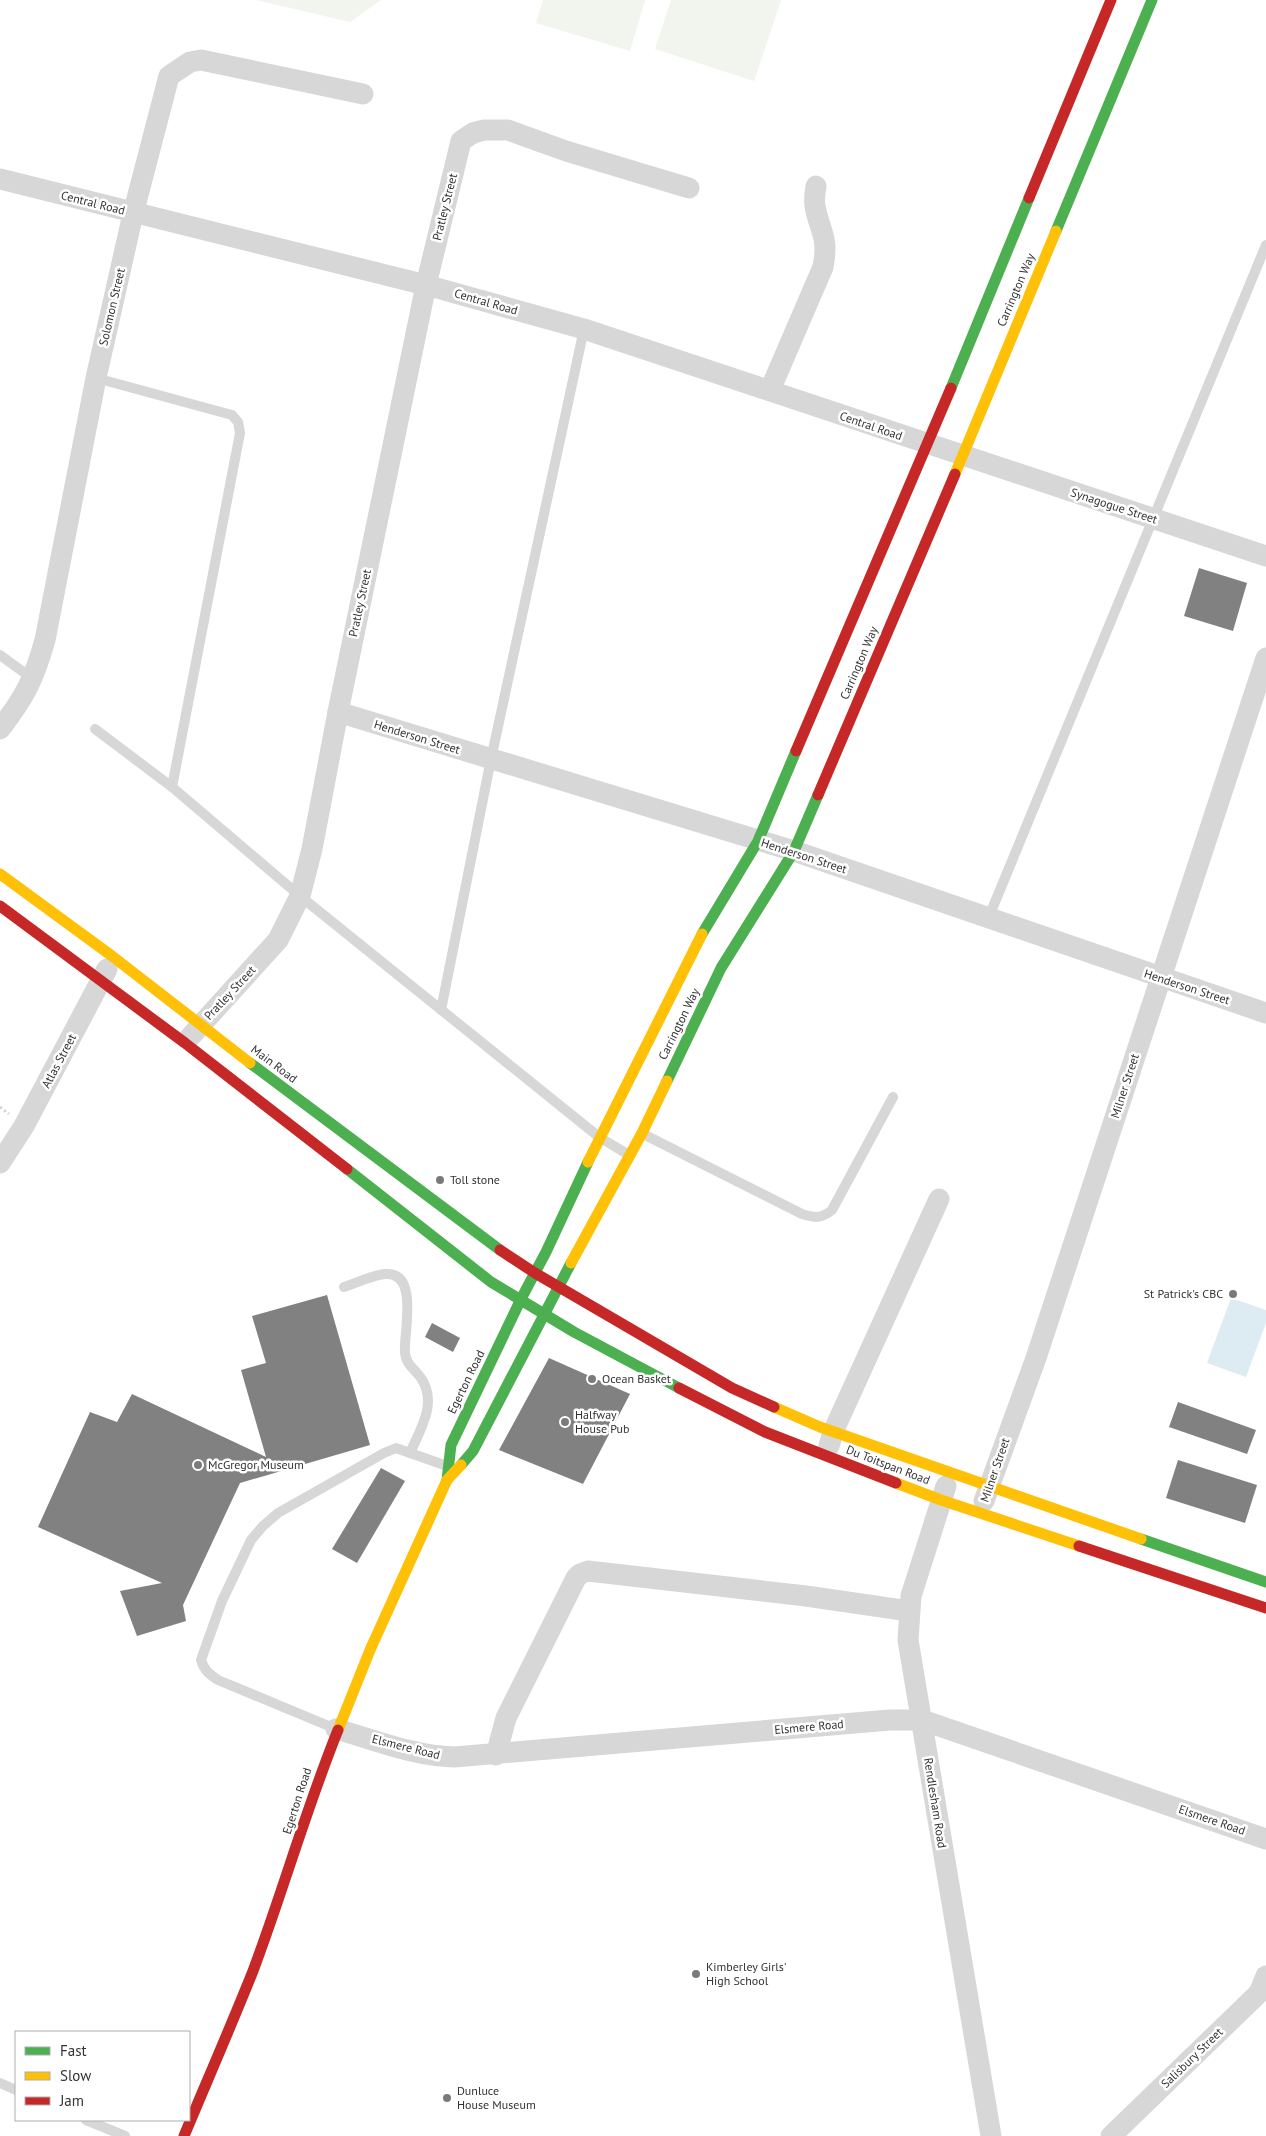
<svg xmlns="http://www.w3.org/2000/svg" width="1266" height="2136" viewBox="0 0 1266 2136" font-family="'PT Sans',sans-serif">
<style>
.green{fill:#f1f5ed}
.water{fill:#ddebf3}
.building{fill:#818181}
.lines{fill:none;stroke-linecap:round;stroke-linejoin:round}
.path{stroke:#d6d6d6;stroke-width:3;stroke-dasharray:2.5 2.5;stroke-linecap:butt}
.lane{stroke:#d7d7d7;stroke-width:10}
.street{stroke:#d7d7d7;stroke-width:21}
.fast{stroke:#4caf50;stroke-width:11}
.slow{stroke:#ffc107;stroke-width:11}
.jam{stroke:#c62828;stroke-width:11}
.poi-dot{fill:#7a7a7a;stroke:#fff;stroke-width:2}
.labels{text-anchor:middle;stroke-width:5;stroke-linejoin:round;paint-order:stroke}
.street-label{font-size:12px;fill:#333;stroke:#fff}
.poi-label{font-size:12px;fill:#333;stroke:#fff;text-anchor:start}
</style>
<rect width="100%" height="100%" fill="#fff"/>
<g class="green">
<polygon points="256,0 381,0 350,22"/>
<polygon points="543,0 645,0 630,51 536,23"/>
<polygon points="671,0 781,0 754,81 655,49"/>
</g>
<polygon class="water" points="1231,1298 1266,1310 1266,1323 1246,1377 1207,1363"/>
<g class="building">
<polygon points="1199,568 1247,583 1233,631 1184,616"/>
<polygon points="327,1295 370,1445 240,1483 183,1605 186,1621 137,1636 120,1591 162,1583 38,1527 90,1412 117,1422 132,1394 266,1457 241,1370 266,1363 252,1316"/>
<polygon points="432,1323 460,1338 453,1352 425,1337"/>
<polygon points="549,1358 630,1394 583,1484 499,1450"/>
<polygon points="1178,1402 1256,1430 1247,1454 1169,1427"/>
<polygon points="1178,1460 1257,1485 1245,1523 1166,1498"/>
<polygon points="381,1468 405,1481 357,1563 332,1549"/>
</g>
<g class="lines">
<polyline class="path" points="0,1107 9,1114"/>
<g class="lane">
<polyline points="96,378 232,415 238,422 240,433 172,787"/>
<polyline points="0,655 33,679"/>
<polyline points="95,729 172,787 300,896 599,1137 629,1155"/>
<polyline points="988,919 1266,245"/>
<polyline points="441,1010 491,759 584,329"/>
<path d="M643,1134L802,1214C815,1218 821,1219 832,1210L893,1097"/>
<path d="M344,1287C357,1283 372,1275 385,1274C420,1271 403,1335 405,1353C406,1365 415,1369 421,1378C438,1403 420,1430 410,1453"/>
<path d="M336,1729L218,1680C209,1674 204,1670 201,1660L222,1601L251,1540L263,1526L278,1513L384,1453L396,1448L447,1466"/>
<polyline points="0,2083 16,2090"/>
<polyline points="86,2120 125,2136"/>
</g>
<g class="street">
<polyline points="0,179 426,285 584,329 1266,556"/>
<path d="M770,390L823,267C829,236 820,233 815,206C814,200 815,192 816,186"/>
<polyline points="338,712 794,851 1266,1013"/>
<path d="M0,729C25,697 34,679 45,640L96,378L133,214L169,76L190,62L201,60L363,94"/>
<polyline points="190,1037 278,940 300,896 312,849 338,712 426,285 461,141 473,133 484,130 508,130 566,151 689,188"/>
<polyline points="0,1163 24,1126 107,969"/>
<polyline points="829,1446 833,1432 939,1199"/>
<polyline points="946,1486 911,1596 908,1640 991,2136"/>
<polyline points="984,1501 1036,1358 1266,658"/>
<path d="M336,1729C375,1740 414,1756 454,1757L890,1720H922L1266,1839"/>
<polyline points="496,1755 506,1718 576,1578 580,1574 588,1571 806,1596 909,1611"/>
<polyline points="1111,2136 1259,1993 1266,1976"/>
</g>
<g class="fast">
<polyline points="1056,231 1152,0"/>
<polyline points="951,388 1029,198"/>
<polyline points="702,934 758,841 796,751"/>
<polyline points="250,1063 500,1250"/>
<polyline points="667,1081 721,968 794,851 818,795"/>
<polyline points="347,1169 491,1282 574,1332 679,1388"/>
<polyline points="461,1465 473,1451 571,1263"/>
<polyline points="447,1480 451,1445 521,1299 546,1252 588,1162"/>
<polyline points="1141,1539 1266,1582"/>
</g>
<g class="slow">
<polyline points="955,474 1056,231"/>
<polyline points="0,874 112,956 250,1063"/>
<polyline points="588,1162 702,934"/>
<polyline points="571,1263 642,1133 667,1081"/>
<polyline points="774,1407 820,1427 1141,1539"/>
<polyline points="896,1483 941,1500 1079,1546"/>
<polyline points="338,1730 370,1650 447,1480 461,1465"/>
</g>
<g class="jam">
<polyline points="1029,198 1111,0"/>
<polyline points="796,751 951,388"/>
<polyline points="818,795 955,474"/>
<polyline points="0,906 185,1043 347,1169"/>
<polyline points="500,1250 535,1273 732,1388 774,1407"/>
<polyline points="679,1388 765,1432 896,1483"/>
<polyline points="1079,1546 1266,1608"/>
<path d="M184,2136C207,2081 231,2026 253,1971C283,1891 306,1809 338,1730"/>
</g>
</g>
<g class="poi-dot">
<circle cx="440" cy="1180" r="5"/>
<circle cx="1233" cy="1294" r="5"/>
<circle cx="592" cy="1379" r="5"/>
<circle cx="565" cy="1422" r="5"/>
<circle cx="198" cy="1465" r="5"/>
<circle cx="696" cy="1974" r="5"/>
<circle cx="447" cy="2098" r="5"/>
</g>
<g class="labels">
<g class="street-label">
<text transform="translate(93 203) rotate(14)" y="4">Central Road</text>
<text transform="translate(445 207) rotate(-76)" y="4">Pratley Street</text>
<text transform="translate(1016 290) rotate(-67)" y="4">Carrington Way</text>
<text transform="translate(486 302) rotate(16)" y="4">Central Road</text>
<text transform="translate(112 307) rotate(-77)" y="4">Solomon Street</text>
<text transform="translate(871 426) rotate(19)" y="4">Central Road</text>
<text transform="translate(1114 506) rotate(18)" y="4">Synagogue Street</text>
<text transform="translate(360 603) rotate(-78)" y="4">Pratley Street</text>
<text transform="translate(859 663) rotate(-67)" y="4">Carrington Way</text>
<text transform="translate(417 737) rotate(17)" y="4">Henderson Street</text>
<text transform="translate(804 856) rotate(18)" y="4">Henderson Street</text>
<text transform="translate(1187 987) rotate(18)" y="4">Henderson Street</text>
<text transform="translate(230 993) rotate(-47)" y="4">Pratley Street</text>
<text transform="translate(679 1024) rotate(-64)" y="4">Carrington Way</text>
<text transform="translate(59 1061) rotate(-62)" y="4">Atlas Street</text>
<text transform="translate(274 1064) rotate(37)" y="4">Main Road</text>
<text transform="translate(1125 1086) rotate(-72)" y="4">Milner Street</text>
<text transform="translate(466 1382) rotate(-64)" y="4">Egerton Road</text>
<text transform="translate(888 1465) rotate(21)" y="4">Du Toitspan Road</text>
<text transform="translate(995 1470) rotate(-71)" y="4">Milner Street</text>
<text transform="translate(809 1727) rotate(-5)" y="4">Elsmere Road</text>
<text transform="translate(406 1747) rotate(14)" y="4">Elsmere Road</text>
<text transform="translate(297 1801) rotate(-72)" y="4">Egerton Road</text>
<text transform="translate(935 1803) rotate(81)" y="4">Rendlesham Road</text>
<text transform="translate(1212 1820) rotate(19)" y="4">Elsmere Road</text>
<text transform="translate(1192 2058) rotate(-44)" y="4">Salisbury Street</text>
</g>
<g class="poi-label">
<text x="450" y="1184">Toll stone</text>
<text x="1223" y="1298" text-anchor="end">St Patrick's CBC</text>
<text x="602" y="1383">Ocean Basket</text>
<text x="575" y="1419">Halfway<tspan x="575" dy="14">House Pub</tspan></text>
<text x="208" y="1469">McGregor Museum</text>
<text x="706" y="1971">Kimberley Girls'<tspan x="706" dy="14">High School</tspan></text>
<text x="457" y="2095">Dunluce<tspan x="457" dy="14">House Museum</tspan></text>
</g>
</g>
<rect x="15" y="2031" width="175" height="90" fill="#ffffff" stroke="#adadad"/>
<rect x="25" y="2047" width="25" height="8" fill="#4caf50" stroke="#adadad"/>
<text x="60" y="2056" font-size="15" fill="#333333">Fast</text>
<rect x="25" y="2072" width="25" height="8" fill="#ffc107" stroke="#adadad"/>
<text x="60" y="2081" font-size="15" fill="#333333">Slow</text>
<rect x="25" y="2097" width="25" height="8" fill="#c62828" stroke="#adadad"/>
<text x="60" y="2106" font-size="15" fill="#333333">Jam</text>
</svg>
